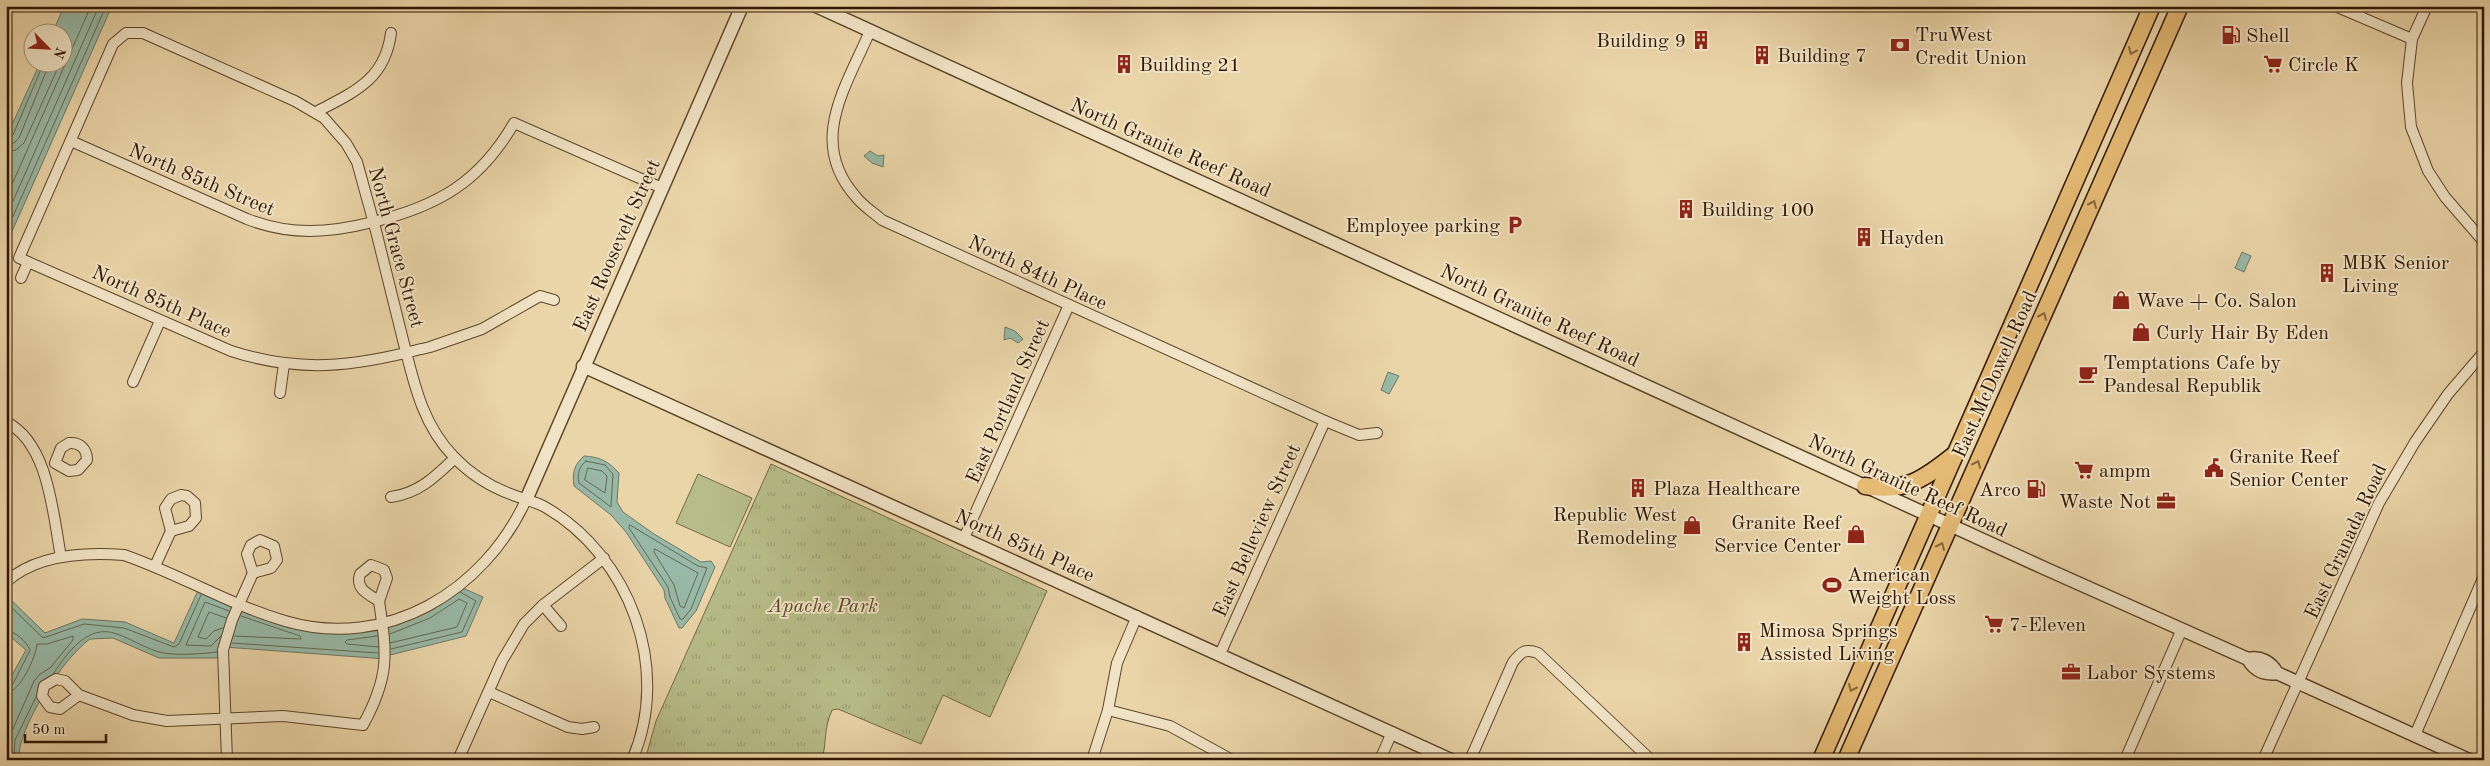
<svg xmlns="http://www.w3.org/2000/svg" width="2490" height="766" viewBox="0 0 2490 766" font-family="'Old Standard TT',serif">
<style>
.grass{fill:#b7bd88;stroke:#746a44}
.park{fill:url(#park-tufts);stroke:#746a44}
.water{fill:#98b9a7;stroke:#6e7864}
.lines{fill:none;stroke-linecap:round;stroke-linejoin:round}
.shore{stroke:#646854;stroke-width:1}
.minor-casing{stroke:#5e462a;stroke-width:12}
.tertiary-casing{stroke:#5e462a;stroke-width:15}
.primary-casing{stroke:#301600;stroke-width:19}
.minor{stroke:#f1e4c6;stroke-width:10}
.tertiary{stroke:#f1e4c6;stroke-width:12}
.primary{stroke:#e5ba74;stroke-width:16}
.oneway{stroke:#8a683a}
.labels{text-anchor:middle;stroke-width:4;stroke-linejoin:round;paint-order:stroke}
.poi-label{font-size:20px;fill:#301600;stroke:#f1e4c6;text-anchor:start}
.street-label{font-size:20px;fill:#301600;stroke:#f1e4c6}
.park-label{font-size:20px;font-style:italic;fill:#584829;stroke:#f1e4c6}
</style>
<defs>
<pattern id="park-tufts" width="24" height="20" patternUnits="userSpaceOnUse" patternTransform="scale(1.25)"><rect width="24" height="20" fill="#b7bd88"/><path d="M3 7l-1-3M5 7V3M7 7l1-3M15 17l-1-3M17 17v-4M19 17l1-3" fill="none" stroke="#9ea274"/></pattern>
</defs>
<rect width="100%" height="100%" fill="#ead5a8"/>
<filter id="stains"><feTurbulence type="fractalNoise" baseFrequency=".004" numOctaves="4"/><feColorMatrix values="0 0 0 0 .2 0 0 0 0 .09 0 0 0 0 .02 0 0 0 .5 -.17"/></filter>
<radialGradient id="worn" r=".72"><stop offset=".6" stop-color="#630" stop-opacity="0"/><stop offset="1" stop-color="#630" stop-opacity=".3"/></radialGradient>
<polygon class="grass" points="698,474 752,498 730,547 676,523"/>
<path class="park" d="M771,464L1047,591L990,717L943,695L921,744L838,709L832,710C823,731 827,741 822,760H645L656,721Z"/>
<g class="water">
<polygon points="64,6 112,6 6,245 6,138 40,63 62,62 62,32 53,32"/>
<polygon points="870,151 878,156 884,155 883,167 872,163 864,156"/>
<polygon points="2242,252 2251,256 2244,272 2235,268"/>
<polygon points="1005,327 1015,331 1023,339 1018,343 1010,338 1004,340"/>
<polygon points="1388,372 1399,376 1389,394 1381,390"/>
<path d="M584,456C600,457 608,461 619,473L617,502L623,512L654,534L701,562L711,561L715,567L696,611L682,628H679L665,598L664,590L626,532L611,515L574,486C572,473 574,465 584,456Z"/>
<path d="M200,586L302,625H382L458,586L483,597L466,636L386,656V659L224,647L223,658H159L113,638L90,639C65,656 16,729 19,760H6V686L26,650L6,633V595L45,633L82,619L125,622L174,643Z"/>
</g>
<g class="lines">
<g class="shore">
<polyline points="6,138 13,135 44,62"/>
<polyline points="6,144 14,143 19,138 50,62"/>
<polyline points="6,152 16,150 24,143 56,72 58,62"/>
<polyline points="6,198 91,6"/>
<polyline points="6,217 99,6"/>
<polyline points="6,232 106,6"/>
<path d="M586,461L605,465L613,474L611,507L579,483C577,474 579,467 586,461Z"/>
<polygon points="588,468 602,471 607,476 605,493 585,480"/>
<polygon points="630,525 698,566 707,568 691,609 683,619 680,619 670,597 668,587 629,528"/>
<polygon points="655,549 698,573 684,608 680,606 674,585 654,552"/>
<polyline points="6,602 43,638 84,624 124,628 174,647 179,644 201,595"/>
<polyline points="223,628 214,631 206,639 198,637 209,612 226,618"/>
<path d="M6,630C15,631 27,642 30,650L13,684L6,686"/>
<polyline points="390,634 430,618 459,599 467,603 457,627 390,643"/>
<polyline points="221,636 211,646 186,645 205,602 229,611"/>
<polyline points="234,636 301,639 300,636 241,616"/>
<polyline points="377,636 347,640 345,642 347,644 378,647"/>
<polyline points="232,643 378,653"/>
<polyline points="391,649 462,632 476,601 460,592"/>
<path d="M54,673C67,653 88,623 117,634C131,639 145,648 159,652C172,656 203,654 217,652"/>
<path d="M6,693C21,692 36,656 37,644H47L73,636V640L50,668L40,674L34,681L9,738L8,760"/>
<polyline points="14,760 15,740 36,697"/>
</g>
<g class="minor-casing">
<g id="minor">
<polyline points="2335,6 2412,39"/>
<polyline points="2427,6 2412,39 2407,83 2411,127 2428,171 2445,197 2484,242"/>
<path d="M870,31C846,87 807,142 856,197C863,206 873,212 882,220L1325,421L1359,435L1377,433"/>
<path d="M316,112C354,92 385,80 391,33"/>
<path d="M71,141L247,219C291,236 329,233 373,222C438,206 480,182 514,123L662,188"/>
<polyline points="21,278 28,262"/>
<path d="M554,300L540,296L482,329L430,347L422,349H421C353,367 299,373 231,351L19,258L113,44L126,33H143L295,101L324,118L346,143L357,162L376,231L403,340C414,383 422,424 454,457C470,474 491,487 513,495C524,499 536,502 545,507C630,556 672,669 632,760"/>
<polyline points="133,382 160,321"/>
<polyline points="280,393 284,364"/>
<path d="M6,422C49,443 53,515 61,557"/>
<path d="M69,443C80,442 87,449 87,460L78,470L69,471L55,463L61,448Z"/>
<polygon points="181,495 187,496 195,503 196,518 189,526 171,531 165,508 171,499"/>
<path d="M391,497C419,493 435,477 455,458"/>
<polyline points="964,538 1069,305"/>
<polygon points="260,540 274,546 277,560 271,568 253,573 247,554 251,545"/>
<path d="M371,565L384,570L387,578L379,601C368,594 355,589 360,574Z"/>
<polyline points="155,566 171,531"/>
<path d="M6,582C37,554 85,552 124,555C179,574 230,605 285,621C387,651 484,591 526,500"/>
<polyline points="543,605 561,626"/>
<polyline points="1220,654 1325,421"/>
<polygon points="56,679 65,681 79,695 60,709 50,707 42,696 44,686"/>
<polyline points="489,692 568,727 582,729 594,727"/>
<path d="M79,695L133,715L167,721L283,716L363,725C390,676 387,654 379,601"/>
<polyline points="1108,710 1170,726 1232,760"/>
<polyline points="2415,735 2484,576"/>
<polyline points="227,760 223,650 232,620 253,573"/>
<polyline points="458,760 502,661 524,624 543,605 604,558"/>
<polyline points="1092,760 1108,710 1117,663 1137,616"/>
<polyline points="1380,760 1392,732"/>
<path d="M1470,760L1513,662C1521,652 1525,648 1538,653L1651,760"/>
<polyline points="2125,760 2182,629"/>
<polyline points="2263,760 2379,503 2415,442 2448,394 2484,352"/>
</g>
</g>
<g class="tertiary-casing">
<g id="tertiary">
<path d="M816,6L2044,568L2248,659C2260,656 2271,662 2277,673"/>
<polyline points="583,366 1451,760"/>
<polyline points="526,500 742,6"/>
<path d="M2248,659C2254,670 2264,675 2277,673L2469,760"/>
</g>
</g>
<g class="primary-casing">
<g id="primary">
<path d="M1865,486C1905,493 1924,479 1954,455"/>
<polyline points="1821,760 2152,6"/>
<polyline points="1846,760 2180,6"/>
</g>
</g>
<use href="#minor" class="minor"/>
<use href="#tertiary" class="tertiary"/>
<use href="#primary" class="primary"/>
</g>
<defs><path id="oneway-chevron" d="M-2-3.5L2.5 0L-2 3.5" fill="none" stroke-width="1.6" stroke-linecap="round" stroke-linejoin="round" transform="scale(1.25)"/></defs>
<g class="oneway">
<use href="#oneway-chevron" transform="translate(2132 51) rotate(114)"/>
<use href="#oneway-chevron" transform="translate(2093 204) rotate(-66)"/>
<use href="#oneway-chevron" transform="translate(2043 316) rotate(-66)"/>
<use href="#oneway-chevron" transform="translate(1977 464) rotate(-66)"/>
<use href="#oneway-chevron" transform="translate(1941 546) rotate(-66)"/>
<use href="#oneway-chevron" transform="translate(1852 688) rotate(114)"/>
</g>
<defs>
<g id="fuel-bare" transform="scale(1.5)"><path d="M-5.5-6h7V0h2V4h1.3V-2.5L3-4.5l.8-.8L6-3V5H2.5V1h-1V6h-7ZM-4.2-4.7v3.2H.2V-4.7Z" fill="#8f2418" stroke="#f1e4c6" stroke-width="2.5" paint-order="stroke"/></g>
<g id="building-bare" transform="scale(1.5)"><path d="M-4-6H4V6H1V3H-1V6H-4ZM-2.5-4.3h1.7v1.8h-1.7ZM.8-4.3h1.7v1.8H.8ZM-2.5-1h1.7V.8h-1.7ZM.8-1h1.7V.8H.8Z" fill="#8f2418" stroke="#f1e4c6" stroke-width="2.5" paint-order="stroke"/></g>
<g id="bank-bare" transform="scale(1.5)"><path d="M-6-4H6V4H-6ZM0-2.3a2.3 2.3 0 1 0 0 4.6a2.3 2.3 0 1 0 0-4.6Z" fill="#8f2418" stroke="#f1e4c6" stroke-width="2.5" paint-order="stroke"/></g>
<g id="supermarket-bare" transform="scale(1.5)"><path d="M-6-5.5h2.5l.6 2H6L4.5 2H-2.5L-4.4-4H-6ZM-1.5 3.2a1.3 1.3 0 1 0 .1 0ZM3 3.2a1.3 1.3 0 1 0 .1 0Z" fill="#8f2418" stroke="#f1e4c6" stroke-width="2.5" paint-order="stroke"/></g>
<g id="parking-bare" transform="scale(1.5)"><path d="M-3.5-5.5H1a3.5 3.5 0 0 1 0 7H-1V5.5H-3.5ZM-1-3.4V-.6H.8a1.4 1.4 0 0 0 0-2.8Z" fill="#8f2418" stroke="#f1e4c6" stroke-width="2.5" paint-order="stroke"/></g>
<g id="shop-bare" transform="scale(1.5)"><path d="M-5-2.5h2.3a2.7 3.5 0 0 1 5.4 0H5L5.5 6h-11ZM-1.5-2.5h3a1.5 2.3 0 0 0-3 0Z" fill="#8f2418" stroke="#f1e4c6" stroke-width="2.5" paint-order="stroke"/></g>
<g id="cafe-bare" transform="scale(1.5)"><path d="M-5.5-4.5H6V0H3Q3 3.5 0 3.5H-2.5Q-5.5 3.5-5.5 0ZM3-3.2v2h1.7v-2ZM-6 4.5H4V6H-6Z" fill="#8f2418" stroke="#f1e4c6" stroke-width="2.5" paint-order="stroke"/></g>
<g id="civic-bare" transform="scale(1.5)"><path d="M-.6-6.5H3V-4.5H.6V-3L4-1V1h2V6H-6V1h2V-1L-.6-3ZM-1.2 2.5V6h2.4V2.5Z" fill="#8f2418" stroke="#f1e4c6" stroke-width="2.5" paint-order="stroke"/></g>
<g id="office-bare" transform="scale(1.5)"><path d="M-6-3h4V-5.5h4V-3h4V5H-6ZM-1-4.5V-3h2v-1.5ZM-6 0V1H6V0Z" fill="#8f2418" stroke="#f1e4c6" stroke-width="2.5" paint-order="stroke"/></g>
<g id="stadium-bare" transform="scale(1.5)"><path d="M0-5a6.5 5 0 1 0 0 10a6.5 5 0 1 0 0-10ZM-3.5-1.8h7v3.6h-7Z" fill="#8f2418" stroke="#f1e4c6" stroke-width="2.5" paint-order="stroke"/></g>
</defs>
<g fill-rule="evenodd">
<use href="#fuel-bare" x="2231" y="35"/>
<use href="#building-bare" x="1701" y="40"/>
<use href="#bank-bare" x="1900" y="45"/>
<use href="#building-bare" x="1762" y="55"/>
<use href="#building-bare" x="1124" y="64"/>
<use href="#supermarket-bare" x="2273" y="64"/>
<use href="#building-bare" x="1686" y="209"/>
<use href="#parking-bare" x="1515" y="225"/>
<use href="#building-bare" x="1864" y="237"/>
<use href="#building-bare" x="2327" y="273"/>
<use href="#shop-bare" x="2121" y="300"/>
<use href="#shop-bare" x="2141" y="332"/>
<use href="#cafe-bare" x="2088" y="374"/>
<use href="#civic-bare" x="2214" y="468"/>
<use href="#supermarket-bare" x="2084" y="470"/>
<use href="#building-bare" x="1638" y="488"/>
<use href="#fuel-bare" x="2036" y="489"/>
<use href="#office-bare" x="2166" y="501"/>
<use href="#shop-bare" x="1692" y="525"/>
<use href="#shop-bare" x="1856" y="534"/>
<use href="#stadium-bare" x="1832" y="585"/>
<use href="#supermarket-bare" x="1994" y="624"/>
<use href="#building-bare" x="1744" y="642"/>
<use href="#office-bare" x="2071" y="672"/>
</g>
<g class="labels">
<g class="poi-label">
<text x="1915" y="41">TruWest<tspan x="1915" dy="23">Credit Union</tspan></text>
<text x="2246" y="42">Shell</text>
<text x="1686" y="47" text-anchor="end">Building 9</text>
<text x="1777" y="62">Building 7</text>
<text x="1139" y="71">Building 21</text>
<text x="2288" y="71">Circle K</text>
<text x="1701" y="216">Building 100</text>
<text x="1500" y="232" text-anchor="end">Employee parking</text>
<text x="1879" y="244">Hayden</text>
<text x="2342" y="269">MBK Senior<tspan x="2342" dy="23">Living</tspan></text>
<text x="2136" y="307">Wave + Co. Salon</text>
<text x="2156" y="339">Curly Hair By Eden</text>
<text x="2103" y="369">Temptations Cafe by<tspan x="2103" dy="23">Pandesal Republik</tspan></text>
<text x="2229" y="463">Granite Reef<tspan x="2229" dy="23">Senior Center</tspan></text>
<text x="2099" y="477">ampm</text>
<text x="1653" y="495">Plaza Healthcare</text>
<text x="2021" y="496" text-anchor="end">Arco</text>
<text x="2151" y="508" text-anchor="end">Waste Not</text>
<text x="1677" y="521" text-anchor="end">Republic West<tspan x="1677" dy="23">Remodeling</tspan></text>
<text x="1841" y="529" text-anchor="end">Granite Reef<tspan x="1841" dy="23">Service Center</tspan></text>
<text x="1847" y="581">American<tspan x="1847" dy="23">Weight Loss</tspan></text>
<text x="2009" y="631">7-Eleven</text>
<text x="1759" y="637">Mimosa Springs<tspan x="1759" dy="23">Assisted Living</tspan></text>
<text x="2086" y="679">Labor Systems</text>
</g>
<g class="street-label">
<text transform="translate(1171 147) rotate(24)" y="7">North Granite Reef Road</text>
<text transform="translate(202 179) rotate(23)" y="7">North 85th Street</text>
<text transform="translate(616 245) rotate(-66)" y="7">East Roosevelt Street</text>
<text transform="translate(397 247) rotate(75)" y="7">North Grace Street</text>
<text transform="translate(1038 272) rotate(25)" y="7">North 84th Place</text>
<text transform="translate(162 301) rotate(24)" y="7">North 85th Place</text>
<text transform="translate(1540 315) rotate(25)" y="7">North Granite Reef Road</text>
<text transform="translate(1994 374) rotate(-66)" y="7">East McDowell Road</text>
<text transform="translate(1007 401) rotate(-66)" y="7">East Portland Street</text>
<text transform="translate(1908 485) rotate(25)" y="7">North Granite Reef Road</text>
<text transform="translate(1256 530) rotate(-66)" y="7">East Belleview Street</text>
<text transform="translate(2345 541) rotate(-65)" y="7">East Granada Road</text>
<text transform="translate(1025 545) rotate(24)" y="7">North 85th Place</text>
</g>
<g class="park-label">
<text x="823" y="612">Apache Park</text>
</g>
</g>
<rect width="2490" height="766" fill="none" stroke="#ead5a8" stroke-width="25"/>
<rect x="8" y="8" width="2475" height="751" fill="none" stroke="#301600" stroke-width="2.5"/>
<rect x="12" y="12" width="2465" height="741" fill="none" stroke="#301600"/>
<g transform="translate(48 48) rotate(114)"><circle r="24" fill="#f1e4c6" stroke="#a49277"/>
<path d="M0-4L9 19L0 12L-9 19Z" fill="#8f2418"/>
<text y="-8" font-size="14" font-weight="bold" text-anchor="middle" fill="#301600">N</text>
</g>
<path d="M25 734v8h81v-8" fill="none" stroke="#301600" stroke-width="2.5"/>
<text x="32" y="734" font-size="15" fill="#301600" stroke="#f1e4c6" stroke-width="4" paint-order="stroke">50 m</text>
<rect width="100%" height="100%" filter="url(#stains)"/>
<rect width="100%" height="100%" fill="url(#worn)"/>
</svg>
